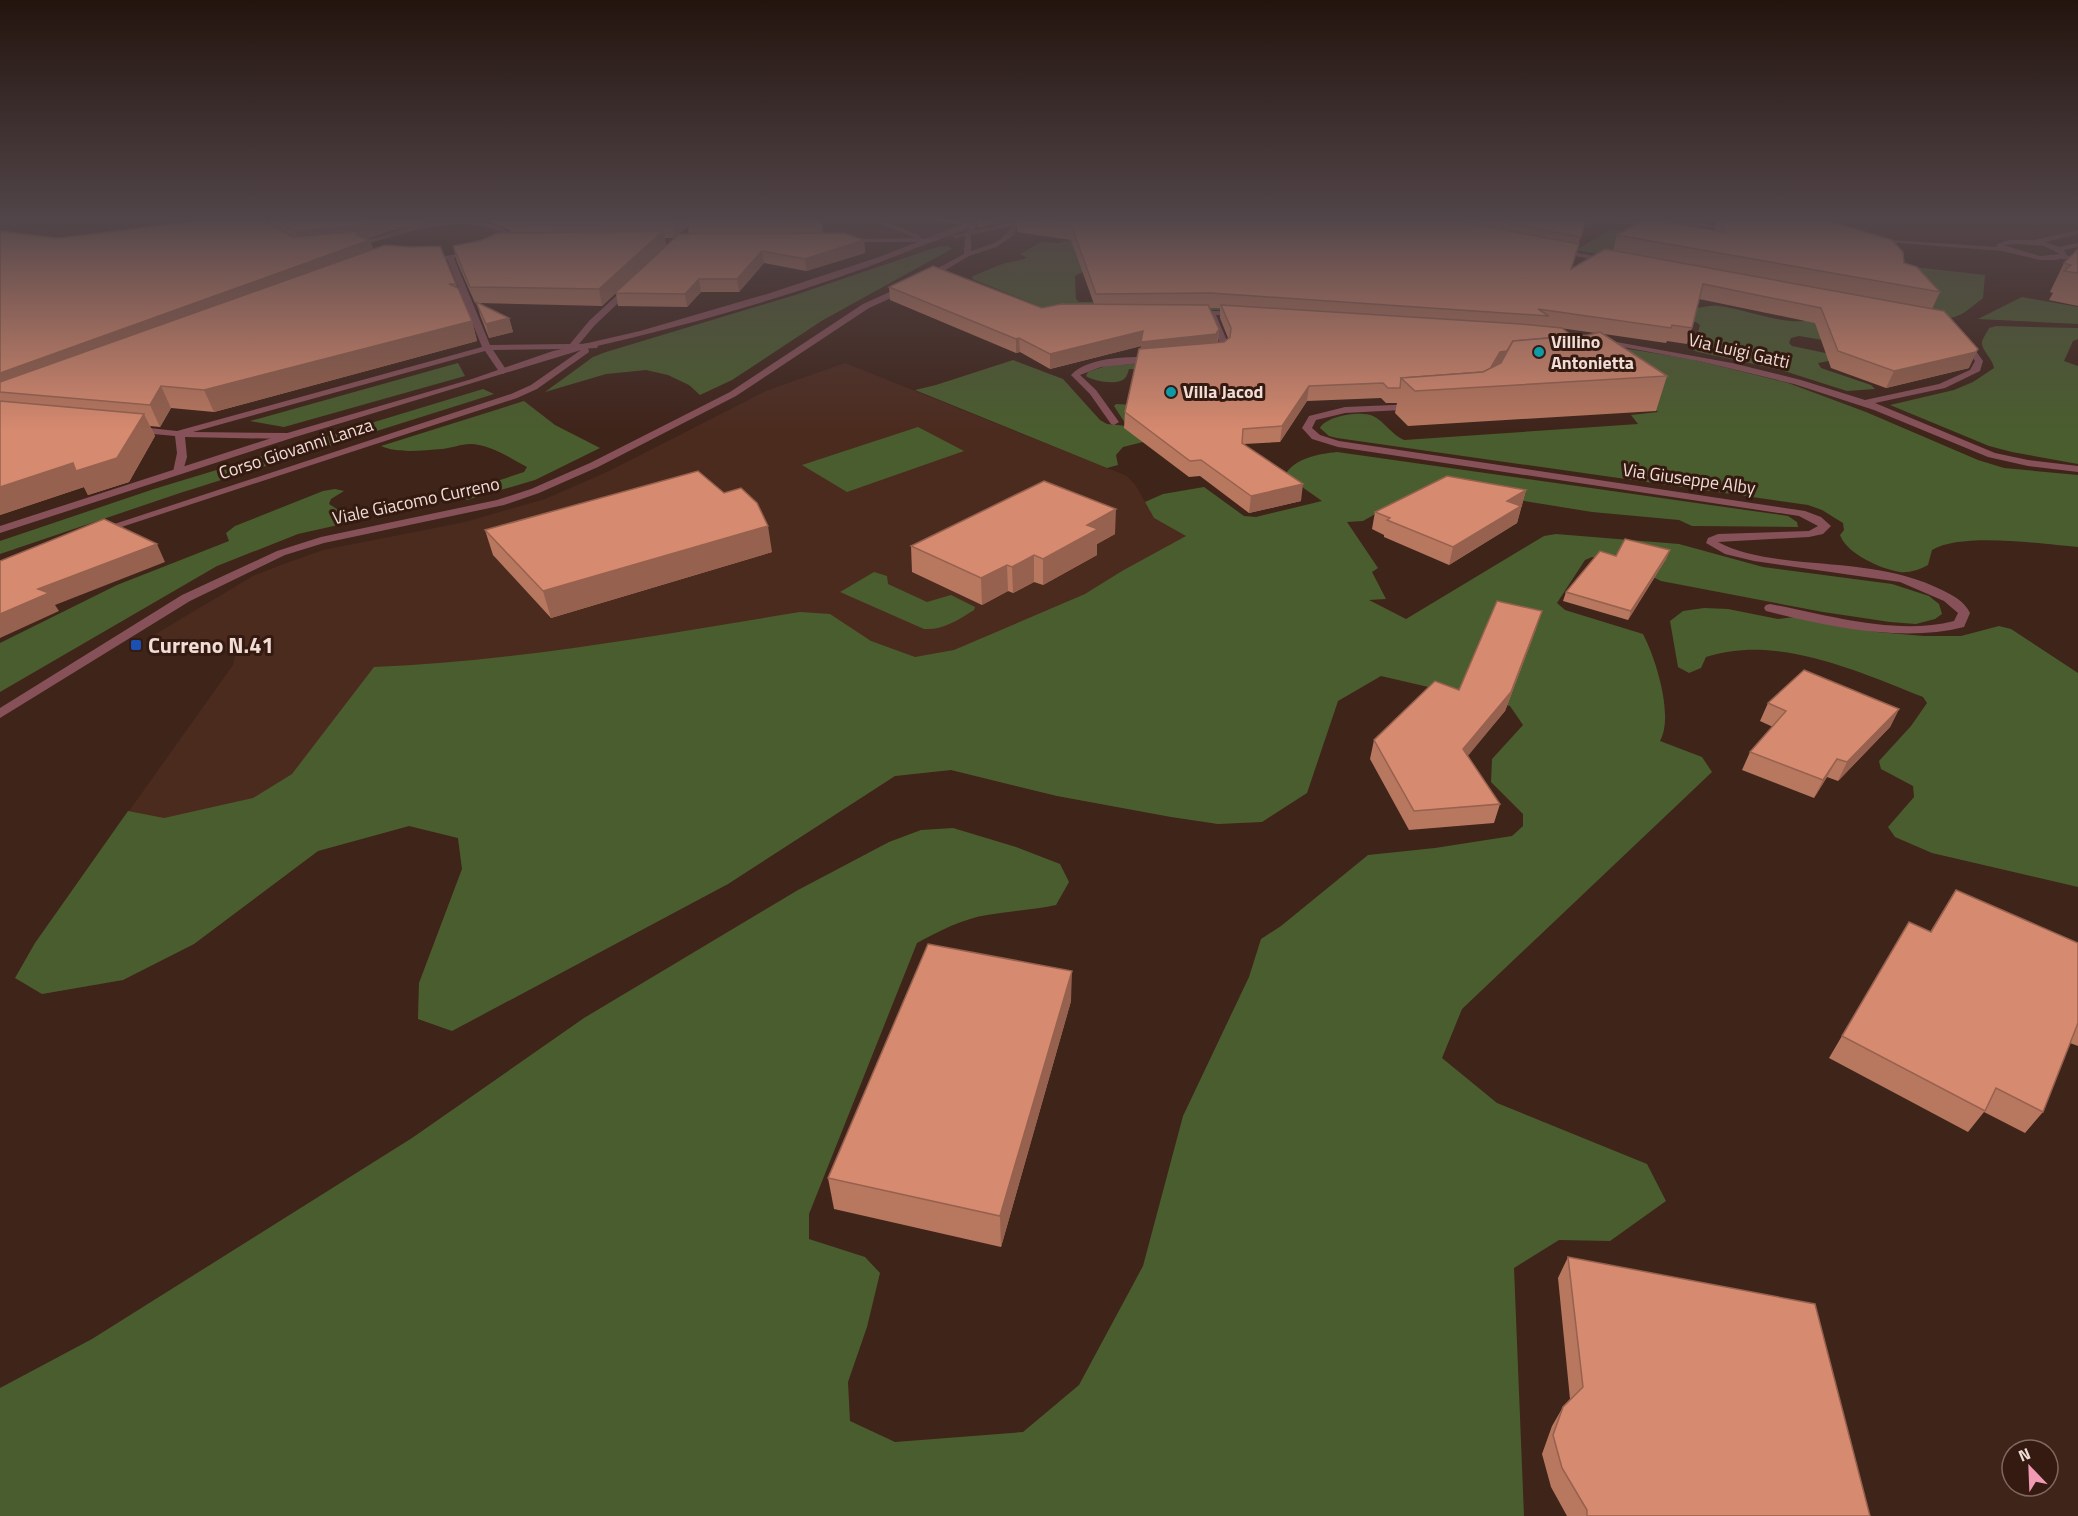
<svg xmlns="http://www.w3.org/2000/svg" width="2078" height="1516" viewBox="0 0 2078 1516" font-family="'Titillium Web',sans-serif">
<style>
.built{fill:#4c2b1f}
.green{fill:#4a5d2e}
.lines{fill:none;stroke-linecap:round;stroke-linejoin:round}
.minor{fill:#875159;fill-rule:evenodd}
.tertiary{fill:#875159;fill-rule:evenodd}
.wall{fill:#b8775f;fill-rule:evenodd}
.shaded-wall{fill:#96614e}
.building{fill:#d68a6f;stroke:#96614e;stroke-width:1.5}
.culture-dot{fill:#0f9aa8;stroke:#341a10;stroke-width:2}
.transit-dot{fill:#1a4fb4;stroke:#341a10;stroke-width:2}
.labels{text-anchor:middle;stroke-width:6;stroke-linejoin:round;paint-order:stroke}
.far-poi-label{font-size:18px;font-weight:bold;fill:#f0ddd6;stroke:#341a10;text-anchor:start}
.far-street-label{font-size:18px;fill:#f0ddd6;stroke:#341a10}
.poi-label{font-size:22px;font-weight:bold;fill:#f0ddd6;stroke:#341a10;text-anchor:start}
</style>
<rect width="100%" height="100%" fill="#3f241a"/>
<polygon class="built" points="845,363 1127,476 1136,486 1154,518 1187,536 1381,676 1338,701 1307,793 1262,822 1218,824 1057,796 951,770 895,776 728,884 452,1031 418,1019 419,983 462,869 458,838 409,826 318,851 194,944 123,980 42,994 15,978 35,943 233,665 235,657 224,649 149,638 253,576 284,564 323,550 465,522 545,499 609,471 766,391"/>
<g class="green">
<polygon points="1610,230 1616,230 1726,240 1615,243 1612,251 1690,271 1576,250"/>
<polygon points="1088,232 1083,272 1075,276 1076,299 1079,302 1158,301 1272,313 1216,310 1063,310 1041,307 972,279 973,276 1002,264 1027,258 1020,254 1041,242 1058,243 1071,240"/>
<polygon points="940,246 948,246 952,249 823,320 732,380 700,395 689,385 668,375 646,370 606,374 545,392 593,357 606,352 795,295"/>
<path d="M1519,267L1691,308C1701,309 1709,304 1719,306C1746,309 1784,326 1811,320L1943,360L1799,336L1791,338L1789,343L1792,346L1835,355L1834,360L1818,363L1821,368L1871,385L1875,389L1847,391L1781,370L1698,352L1693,350L1700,325L1696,322L1667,318Z"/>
<path d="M1914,267L1985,275L1983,298C1952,323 1955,320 1917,312Z"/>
<polygon points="2022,297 2078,307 2078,324 1978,319"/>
<path d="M1996,326L2078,328V339L2073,341L2064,361L2078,366V464L2012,452L1989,446L1890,405L1954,390L1973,382L1994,368C1993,359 1981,350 1982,342C1983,337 1987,333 1989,328Z"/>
<path d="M1603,345L1691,359L1788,383L1866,412L1978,460L2004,468L2078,475V547C2041,544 1962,532 1932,550L1928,565C1919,570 1909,573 1900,572C1881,569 1847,554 1840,535L1844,530L1843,523L1822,510L1808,505L1337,438L1329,436L1320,428C1325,416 1362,410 1373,416C1385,422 1392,435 1404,440L1638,424L1631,415L1658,412L1619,383Z"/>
<path d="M1250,354L1351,357L1366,373L1260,377L1281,413L1260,412L1256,415L1264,425L1263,427L1228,431L1173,429L1171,435L1123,447L1116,455L1118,465L1107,468L915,390L936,385L1013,360L1063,379L1100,420L1107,424L1127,426L1114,406L1116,404L1175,407L1221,400L1222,379L1214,373L1129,369C1128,372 1127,376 1125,378C1118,386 1093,381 1086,376L1088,372L1106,366L1212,357L1220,364L1250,362L1246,355Z"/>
<polygon points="458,363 465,376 284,427 250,421"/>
<polygon points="483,389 494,394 180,493 0,554 0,541 154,489"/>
<path d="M524,401L555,425L600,448L535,480L467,500L461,493L524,472L527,467C510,458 490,444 470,444C461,444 452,448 442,449C424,450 398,454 381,446Z"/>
<polygon points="918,427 964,451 847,492 802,465"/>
<path d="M1337,452L1788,516L1797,522L1798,527L1692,526L1679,520L1592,512L1444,488L1379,512L1363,521L1347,522L1378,568L1372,572L1386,599L1369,600L1406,619L1544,536L1556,534L1679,544L1763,567L1892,584L1929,596L1939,604L1942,614L1935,619L1916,624L1890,622L1823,612L1661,581L1643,572L1592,557L1585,560L1557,603L1565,610L1643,634C1656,659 1674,716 1660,741L1702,757L1712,772L1462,1009L1442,1058L1497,1103L1647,1164L1666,1201L1610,1241L1559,1240L1514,1268L1524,1516H0V1388L92,1339L412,1138L584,1018L798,890L889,842L921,830L953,828L1016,847L1060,864L1069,882L1056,905C1033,910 1010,911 987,915C962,919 939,931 917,943L809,1214V1239L865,1257L880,1273L867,1327L848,1382L850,1421L895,1442L1023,1432L1079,1385L1143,1266L1183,1116L1249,977L1261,939L1281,926L1368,855L1435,848L1512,836L1523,826V814L1491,782L1492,759L1523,725L1510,706L1381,676L1338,701L1307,793L1262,822L1218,824L1171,817L1057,796L951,770L895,776L728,884L452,1031L418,1019L419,983L462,869L458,838L409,826L318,851L194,944L123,980L42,994L15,978L35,943L128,811L164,818L253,798L292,774L374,667C518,661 658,635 800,612L830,614L871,641L915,657L954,650L1085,594L1122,571L1186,536L1154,518L1145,502L1163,494L1204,487L1244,516L1256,517L1322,501L1285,475C1295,458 1318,454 1337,452Z"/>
<polygon points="335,489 344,491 331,499 329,504 356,521 298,534 217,566 0,692 0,643 117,585 229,541 226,533 235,526 323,491"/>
<path d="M874,572L887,576L888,584L927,602L951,595L975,607L974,610C958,620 944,630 924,629L840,592Z"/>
<path d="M1704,608L1728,609L1778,619L1795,617L1877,632L1924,636H1961L1999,626L2011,629L2078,673V887L1932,853L1895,837L1888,827L1914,797L1913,786L1881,769L1879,761L1911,726L1927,703L1923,697C1857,671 1778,634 1706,657L1701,668L1689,673L1678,667L1670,621L1683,611Z"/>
</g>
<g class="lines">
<g class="minor">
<polygon points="868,218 877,218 920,236 921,238 930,240 927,242 844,242 846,239 915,238"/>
<path d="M465,220L497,225L509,232L511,238L499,247H495V245L504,237V234C459,210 407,234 362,245L352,247L349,245L416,226Z"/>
<path d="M973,221L978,222L971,235V251C990,245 1005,242 1013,223L1018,224L1014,235L996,247L969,256L922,284L869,308L736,396L598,467L539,493L504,505L324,543L285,555L190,601L0,718V708L182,595L277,551L321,537L497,500L531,489L590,463L730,392L863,304L916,280L964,254L965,235Z"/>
<polygon points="1557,249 1610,259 1614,261 1610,263 1555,252"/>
<polygon points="474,251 476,254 454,258 490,345 570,344 589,321 628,285 635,287 595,325 579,344 594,343 598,346 597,348 574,349 568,354 564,351 565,349 493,350 507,371 503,374 500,373 485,351 193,432 288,433 293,436 288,439 185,437 187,457 182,474 173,472 177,453 175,436 131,432 126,429 131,426 177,431 482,347 447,259 426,262 422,260"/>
<polygon points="2064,255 2078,257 2078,261 2061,259"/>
<polygon points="1190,310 1241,312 1245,314 1241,316 1216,315 1228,343 1225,352 1213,357 1209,354 1218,349 1220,343 1207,315 1190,314"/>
<polygon points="1961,338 1967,338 1983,361 1980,371 1945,388 1875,403 1995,453 2028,460 2078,466 2078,472 2028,466 1988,457 1874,410 1794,384 1699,361 1596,342 1600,339 1732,363 1801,380 1865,400 1939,384 1970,370 1975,361 1960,340"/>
<path d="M1157,356L1160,357V361L1101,367L1080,375L1096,390L1119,422L1114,425L1111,424L1090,394L1071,375C1090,355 1131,358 1157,356Z"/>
<path d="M1417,404L1420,405V409L1345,413L1316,420L1312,428L1320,435L1339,441L1805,511L1821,517L1831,526L1823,534L1809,537L1718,542C1740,554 1768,558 1794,561C1844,566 1896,567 1942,590C1954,596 1964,601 1970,613L1964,627C1902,643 1827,626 1766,611L1764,608L1766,605L1770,604C1828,615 1895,636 1954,621L1958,613L1944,601L1900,582L1754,561L1725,554L1706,543L1708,538L1718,534L1809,531L1818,526L1799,516L1338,447L1312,439L1302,428L1309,416L1345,407Z"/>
</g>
<g class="tertiary">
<path d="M978,218H987C965,232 936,240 911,250C808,292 697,323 588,348L589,352L537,389L517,398L103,533L99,534L93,531L511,394L531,385L581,350L292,438L0,533V526L284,434L472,379L553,351L640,331L767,294L879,257Z"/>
<polygon points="1021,218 1030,218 1017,225 955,238 952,236 1013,222"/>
<polygon points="1586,218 1611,218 1641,223 1638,225"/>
<polygon points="1627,218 1654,218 1738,228 1735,230"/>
<path d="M2078,230V234L2045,242L2059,247L2078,243V247L2064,250L2067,256L2057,260H2040L2002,251L1873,241L1876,239L1997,247V244L2009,240H2035ZM2018,244L2044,246L2060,254L2040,256L2003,245Z"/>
</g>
</g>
<g class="wall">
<polygon points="269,218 454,218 390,231 367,239 370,240 373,249 456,284 472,321 477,341 214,412 171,408 160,427 150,426 155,436 129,482 88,495 84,487 0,515 0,231 58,238 271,225"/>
<path d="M464,218H811L822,222L823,233L864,240L865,253L806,271L764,263L739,292H701L687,307L618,306L616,293L602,306L479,303L509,318L513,332L489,338L480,315L477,303H475L457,262L453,246L511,233L510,230L485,220ZM688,226L689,234H679ZM665,238H675L666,246Z"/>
<polygon points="922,218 971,218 958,224"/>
<polygon points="978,218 1012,218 981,227 978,227"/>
<path d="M1017,218H1586L1572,268L1613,250L1617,235L1714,231L1716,222L1712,221V218H1818L1904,263L1940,292L1932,309L1969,368L1886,388L1831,368L1815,323L1699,299L1692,328L1687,344L1667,341L1666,343L1604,334L1667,376L1656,411L1408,426L1395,413L1397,403H1386L1381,398L1307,401L1280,442L1244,444L1301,501L1249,513L1200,476L1189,477L1124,428L1125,412L1141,346L1050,369L1020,352L1016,353L890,300L889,287L1042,308L1094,304L1071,240L1017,232ZM1209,308H1220V318L1228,338L1224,342H1218L1219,329ZM1546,326L1595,333L1588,335L1572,336Z"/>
<polygon points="2078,249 2078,306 2049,300 2053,293 2050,292 2064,263"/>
<polygon points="1526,490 1517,523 1449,565 1384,537 1384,535 1372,529 1375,512"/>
<polygon points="724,493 772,552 551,618 493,555 485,530"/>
<polygon points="1115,534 1097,544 1097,555 1043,585 1034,582 1013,593 1008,591 982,605 912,572 911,546"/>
<polygon points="1670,550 1666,559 1628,620 1563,601 1566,592 1616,556"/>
<polygon points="1536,629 1505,711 1467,756 1500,804 1494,823 1409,830 1370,759 1374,740 1459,690"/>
<polygon points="1768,703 1899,709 1890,727 1838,781 1827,777 1814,798 1742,770 1750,752 1773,727 1760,721"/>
<polygon points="1956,890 2078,943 2078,1046 2070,1043 2043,1112 2025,1133 1984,1112 1968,1132 1829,1058 1909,922 1930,932"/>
<polygon points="1071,1001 1001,1247 834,1209 828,1178"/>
<polygon points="1568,1257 1870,1516 1567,1516 1551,1487 1542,1454 1552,1426 1563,1407 1570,1399 1558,1278"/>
</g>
<g class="shaded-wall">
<polygon points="381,218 454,218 390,231 367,239 301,246 296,231"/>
<polygon points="679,218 696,218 687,224 688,226 675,238 673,224"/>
<polygon points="957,218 971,218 958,224"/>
<polygon points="981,218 1012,218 981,227"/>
<polygon points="663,231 666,246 602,306 599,289"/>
<polygon points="370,240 376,258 0,392 0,373"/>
<polygon points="864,240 865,253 806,271 805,259"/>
<polygon points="762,251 764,263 739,292 737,279"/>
<polygon points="699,279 701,292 687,307 685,294"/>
<polygon points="509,318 513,332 489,338 486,324"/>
<polygon points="472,321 477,341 214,412 204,390"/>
<polygon points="1219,329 1217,343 1140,356 1141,346 1050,369 1050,354 1143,331"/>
<polygon points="1019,338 1020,352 1016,353 1016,339"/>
<polygon points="1581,343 1474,383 1500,352"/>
<polygon points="1978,349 1969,368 1886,388 1894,371"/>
<polygon points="161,386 171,408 160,427 150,405"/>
<polygon points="1309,386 1307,401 1280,442 1282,426"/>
<polygon points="144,414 155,436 129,482 88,495 84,487 0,515 0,487"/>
<polygon points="1303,484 1301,501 1249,513 1251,496"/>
<polygon points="1526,490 1517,523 1449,565 1453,547 1507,501"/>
<polygon points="1116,509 1115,534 1097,544 1097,555 1043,585 1043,559 1087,525"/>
<polygon points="768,526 772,552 551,618 543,591"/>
<polygon points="157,544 165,562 55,605 59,611 0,638 0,614 38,589"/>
<polygon points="1670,550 1666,559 1628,620 1631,611"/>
<polygon points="1034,555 1034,582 1013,593 1012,567"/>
<polygon points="1007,565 1008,591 982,605 981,578"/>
<polygon points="1542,611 1536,629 1505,711 1458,768 1463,749"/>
<polygon points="1899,709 1890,727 1838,781 1847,762"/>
<polygon points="1837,759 1827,777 1814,798 1823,780"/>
<polygon points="1072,971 1071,1001 1001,1247 1000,1216"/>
</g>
<g class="building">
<polygon points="224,218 259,218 293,237 356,231 357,235 370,240 0,373 0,231 58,238"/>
<polygon points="272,218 381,218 362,225 296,231"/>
<polygon points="507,218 679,218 673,224 509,225"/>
<polygon points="693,218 811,218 822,222 687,224"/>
<polygon points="1017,218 1440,218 1579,244 1571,269 1605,249 1944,311 1978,349 1976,352 1894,371 1838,351 1821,308 1703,284 1692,328 1672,325 1671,328 1538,309 1549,316 1211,293 1096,294 1072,227 1017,219"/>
<polygon points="1479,218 1586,218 1581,237"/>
<polygon points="1722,218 1818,218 1892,240 1903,252 1904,263 1917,267 1940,292 1617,235 1645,219 1724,232"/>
<polygon points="663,231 599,289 470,287 453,246 479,241 498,233"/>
<polygon points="844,233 864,240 805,259 762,251 737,279 699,279 685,294 615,293 679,234"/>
<polygon points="385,245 411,247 440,246 456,284 449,284 458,288 472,321 204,390 161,386 150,405 0,392 0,382"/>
<polygon points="2078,249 2078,273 2064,271 2071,265 2064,263"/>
<polygon points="933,266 1042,308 1061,304 1208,305 1219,329 1216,334 1141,342 1143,331 1050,354 1019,338 1016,339 889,287"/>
<polygon points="476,302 509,318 486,324"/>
<polygon points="1221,305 1521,324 1562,328 1572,336 1513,341 1507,351 1500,352 1490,369 1483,372 1401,378 1400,388 1388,388 1383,383 1309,386 1282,426 1243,429 1242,443 1303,484 1251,496 1201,460 1190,461 1125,412 1139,349 1224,342 1230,337 1231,328"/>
<polygon points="1600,332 1667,376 1415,391 1401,378 1483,372 1501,363 1513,341 1588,335"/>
<polygon points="0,401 144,414 117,458 76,471 73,463 0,487"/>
<polygon points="698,471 724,493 741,488 757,503 768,526 543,591 485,530"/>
<polygon points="1447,476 1526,490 1507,501 1521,506 1453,547 1387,520 1390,518 1375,512"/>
<polygon points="1044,481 1116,509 1087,525 1098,529 1043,559 1034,555 1012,567 1007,565 981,578 911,546"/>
<polygon points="104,519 157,544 38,589 49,593 0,614 0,561"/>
<polygon points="1625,539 1670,550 1631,611 1566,592 1600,551 1616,556"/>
<polygon points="1497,601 1542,611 1511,692 1463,749 1500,804 1414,811 1374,740 1435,681 1459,690"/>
<polygon points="1804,670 1899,709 1847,762 1837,759 1823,780 1750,752 1786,711 1768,703"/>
<polygon points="1956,890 2078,943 2078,1023 2043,1112 1996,1088 1985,1111 1842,1036 1909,922 1931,932"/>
<polygon points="928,944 1072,971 1000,1216 828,1178"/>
<polygon points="1568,1257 1815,1304 1870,1516 1587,1516 1587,1510 1562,1468 1553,1435 1563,1407 1583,1387"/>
</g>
<linearGradient id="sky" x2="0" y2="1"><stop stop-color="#23140e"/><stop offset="0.51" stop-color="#524549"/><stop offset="1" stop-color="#524549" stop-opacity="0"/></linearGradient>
<rect width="2078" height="431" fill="url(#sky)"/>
<g class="culture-dot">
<circle cx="1539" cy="352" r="6"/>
<circle cx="1171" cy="392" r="6"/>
</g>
<rect class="transit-dot" x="130" y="639" width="12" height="12" rx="3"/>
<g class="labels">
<g class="far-poi-label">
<text x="1551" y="348">Villino<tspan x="1551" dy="21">Antonietta</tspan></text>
<text x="1183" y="398">Villa Jacod</text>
</g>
<g class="far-street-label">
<text transform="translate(1739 351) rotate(13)" y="6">Via Luigi Gatti</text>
<text transform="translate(296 449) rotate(-18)" y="6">Corso Giovanni Lanza</text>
<text transform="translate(1689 479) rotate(8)" y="6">Via Giuseppe Alby</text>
<text transform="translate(416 501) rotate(-12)" y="6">Viale Giacomo Curreno</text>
</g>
<g class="poi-label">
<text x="148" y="653">Curreno N.41</text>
</g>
</g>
<g transform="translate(2030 1468) rotate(337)"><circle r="28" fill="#341a10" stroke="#7f685f" stroke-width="1.5"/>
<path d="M0-4.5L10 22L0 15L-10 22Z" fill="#f19ab4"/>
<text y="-9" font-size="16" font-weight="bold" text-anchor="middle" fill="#f0ddd6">N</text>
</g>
</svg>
